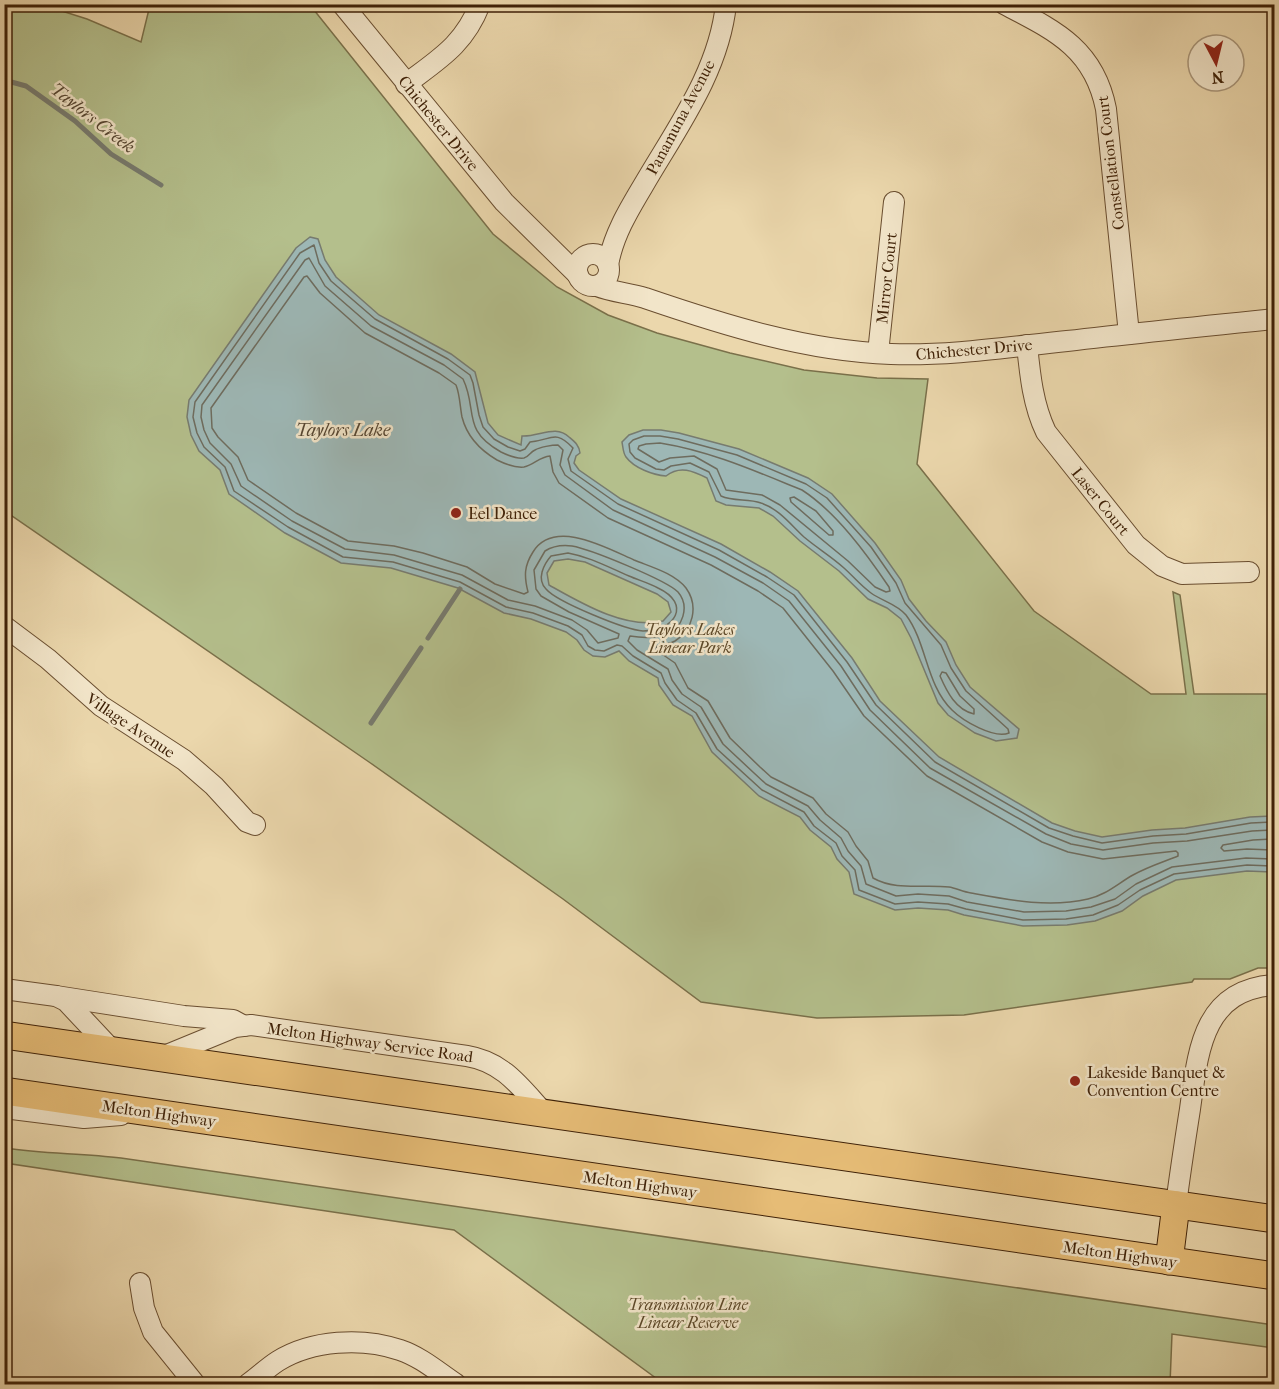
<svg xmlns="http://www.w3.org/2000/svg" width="1279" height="1389" viewBox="0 0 1279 1389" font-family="'IM FELL French Canon',serif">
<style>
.green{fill:#b4bf8c;stroke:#7a704a;stroke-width:1.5}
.water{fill:#9db7b5;stroke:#777b6f;stroke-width:1.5;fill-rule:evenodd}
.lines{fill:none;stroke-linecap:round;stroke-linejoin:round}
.shore{stroke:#6e6c5e;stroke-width:1.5}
.stream{stroke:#777b6f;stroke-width:5}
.minor-casing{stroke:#6a4e30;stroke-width:22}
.highway-casing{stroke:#3f2107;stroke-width:29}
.minor{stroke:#f2e5c9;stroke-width:20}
.highway{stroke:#e6bc76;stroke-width:27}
.poi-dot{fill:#8f2418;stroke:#f2e5c9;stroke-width:2}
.labels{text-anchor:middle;stroke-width:5;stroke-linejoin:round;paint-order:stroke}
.street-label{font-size:16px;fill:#3f2107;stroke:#f2e5c9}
.poi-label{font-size:16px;fill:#3f2107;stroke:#f2e5c9;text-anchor:start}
.park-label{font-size:16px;font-style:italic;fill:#5c4828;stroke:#f2e5c9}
.water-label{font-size:18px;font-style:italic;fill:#564632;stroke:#f2e5c9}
</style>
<rect width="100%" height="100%" fill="#ebd7ac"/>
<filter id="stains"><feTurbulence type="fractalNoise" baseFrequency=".00333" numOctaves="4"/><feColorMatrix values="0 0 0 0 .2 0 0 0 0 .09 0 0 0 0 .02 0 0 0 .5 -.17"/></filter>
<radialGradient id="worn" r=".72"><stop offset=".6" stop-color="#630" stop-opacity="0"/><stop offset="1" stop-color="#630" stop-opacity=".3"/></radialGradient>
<g class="green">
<polygon points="5,5 43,5 87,19 141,42 150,5 310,5 493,234 557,287 608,315 657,333 730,353 804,370 877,378 928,379 917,464 1034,611 1151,694 1186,694 1173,592 1180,595 1194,694 1274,694 1274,968 1258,968 1230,979 1194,979 1192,982 964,1015 817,1018 701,1002 563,899 369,762 5,511"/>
<path d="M5,1148C43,1154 82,1153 121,1158L1274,1325V1348L1172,1334L1170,1384H664L454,1230L5,1163Z"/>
</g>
<g class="water">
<path d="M310,237L318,239L325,260L336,277L379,315L451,354L475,372L488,423L498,435L521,445L522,436C539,437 556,424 569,437C575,442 579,445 580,453L576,456L574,463L579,470L621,499L721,544L770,572L798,591L852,658L880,701L939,757L1052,823L1075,831L1102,837L1152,830L1185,828L1250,817L1274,816V872L1247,871L1176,880L1143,896L1122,911L1095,921L1067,925L1023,926L964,915L948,910L918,908L895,910L854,894L849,872L837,859L831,847L810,830L800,817L759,796L712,752L692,716L673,705L659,685L658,678L629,661L619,651L605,657L593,656L584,650L577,640L566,632L531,619L504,613L458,588L391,568L341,563L285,533L229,494L220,470L199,451L191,435L187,417L189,400L296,248ZM568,559L585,562L657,594L668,602L671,612L663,621C626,630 581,603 549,585L547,573L554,561Z"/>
<path d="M643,430H661L679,433L739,449L808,478L832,494L875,543L901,580L909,599L926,621L946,642L956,665L970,687L1019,729L1017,738L996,741L975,733L948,715L938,703L911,638L901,619L887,608L868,599L839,571L800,541L773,516L759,508L726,505L716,501L707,478C693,471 680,465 666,476C653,475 634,468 626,457C623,453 623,447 622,442L629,435Z"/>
</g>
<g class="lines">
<g class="shore">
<path d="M307,276L320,293L365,333L439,373L456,385C460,395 460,407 462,417C467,437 480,450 497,460C505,464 515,468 524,467C534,465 539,457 550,456L553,472L559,483L608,518L711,565L758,591L783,608L833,671L864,716L927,776L1042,842L1068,852L1103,859L1176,851L1178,853V856C1163,862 1147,867 1133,875C1117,884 1106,895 1088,899C1049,908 1009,900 971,893C963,892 956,888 949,887C923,884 896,891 873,878L868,861L856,846L848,832L826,814L813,798L771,777L760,767L730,738L708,701L688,688L675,663L656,650L657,646C663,645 669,644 675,641C693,630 699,606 686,588C674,573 651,567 634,560C607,548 554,518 533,552C524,566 524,576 528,592L524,594L495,584L467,567L423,553L394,546L348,541L296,513L248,480L238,457L218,437L212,428L211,408L304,277Z"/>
<path d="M644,436H660L678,439L737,455L806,484L827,498L871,547L896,583L905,603L941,645L951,668L966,691L1008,729L1009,733C994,739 963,721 952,710C926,685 927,643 906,615C897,604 882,601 871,593C861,586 853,576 844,568C832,557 817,548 804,537C791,525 779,509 761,503C748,498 734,502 721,496L709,472L690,463L671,466L664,470L656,469L635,458L630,452L629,444L633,440Z"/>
<path d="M660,443C710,451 755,471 802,490C836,512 866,553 889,587L890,591L886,592L875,587L848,561L780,505L762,495L726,490L717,469L694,456L670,458L659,462L638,449L639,446L646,444Z"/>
<polygon points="794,497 816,511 833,531 833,535 829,535 791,502 790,498"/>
<path d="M568,553C590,557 608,567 629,576C638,580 649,583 658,588C692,604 675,631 643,631C626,630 557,602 546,589C536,579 544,564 551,556Z"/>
<path d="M942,672L946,673L960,696L974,709V714C956,710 947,692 940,676Z"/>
<path d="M1274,822L1251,823L1186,834L1153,836L1102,843L1073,836L1049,828L935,762L876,705L847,662L794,595L767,577L719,550L618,504L571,471L568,459L573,448C555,429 552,440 530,442L525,449L520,451L508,447L494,439L483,427L479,415L473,383L470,375L448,359L375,319L331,281L319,263L314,245L300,253L195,402L193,417L197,433L204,447L225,467L234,491L288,527L343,557L393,562L460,582L506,607L533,613L568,626L582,635L588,646L595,650L604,651L617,645L622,646L633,656L661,673L665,683L677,700L696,713L717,749L762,790L804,812L814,826L836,843L842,856L855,870L859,890L895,904L918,902L948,904L966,909L1023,920L1066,919L1093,915L1118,905L1140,890L1174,874L1247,865L1274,866"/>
<path d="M1274,830L1252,831L1187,841L1153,843L1103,850L1071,844L1046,834L930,768L870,710L841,666L789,601L763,583L715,557L613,510L565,475L560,465L563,450L558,445C552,445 540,447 535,450C530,452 529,457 524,458C516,459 507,455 501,452C461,430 478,410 463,379L444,365L371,326L325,286L309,258L305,260L202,405L201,417L204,430L210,443L231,464L241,486L292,521L345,549L394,555L462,575L508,600L535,606L572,620L587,630L598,643L618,638L619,634L569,612L541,596L536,589L534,570L545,551C553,546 564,545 572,546C590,549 666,580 678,592C690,606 683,629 666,634C654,639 642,638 630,636L628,641L637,650L668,669L672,680L682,694L701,707L723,744L754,773L766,784L808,806L820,820L841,838L848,851L861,866L866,884L896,896L918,894L949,896L967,902L1024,912L1066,911L1091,907L1115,899L1136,884L1172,867L1246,858L1274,859"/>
<polyline points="1274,839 1253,840 1223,845 1221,848 1224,851 1247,849 1274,850"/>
</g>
<g class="stream">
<polyline points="4,80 26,86 75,121 111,154 161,185"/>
<polyline points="428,638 460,589"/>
<polyline points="371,723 421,648"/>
</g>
<g class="minor-casing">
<g id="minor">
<polyline points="342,4 504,202 578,275"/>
<path d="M1004,4C1054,30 1094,48 1106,109L1129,334"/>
<path d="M406,84C439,59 464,45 480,4"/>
<circle cx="593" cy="270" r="16"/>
<path d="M608,265C613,236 628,211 643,186C676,129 719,72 726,4"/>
<path d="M597,286C612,292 629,293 645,298C724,325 806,351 891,354C951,356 1008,347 1067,341C1136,333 1205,326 1274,319"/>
<path d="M1027,345C1030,375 1033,405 1046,432L1136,545L1162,566L1182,574L1249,572"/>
<polyline points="878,353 894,202"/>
<polyline points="4,626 48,659 101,706 184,760 214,786 247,822 255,825"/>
<polyline points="4,989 56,996 66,1001 113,1051"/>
<polyline points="56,996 184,1016 233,1020 244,1026"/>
<path d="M162,1057L235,1027L251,1025L467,1056C504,1062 521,1088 545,1114"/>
<polyline points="4,1108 84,1118 121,1115"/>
<path d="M1176,1205C1180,1173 1185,1141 1190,1109C1198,1052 1202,990 1274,985"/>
<polyline points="140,1283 144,1308 153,1332 195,1384"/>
<path d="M248,1384C258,1377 267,1368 278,1361C312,1340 362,1337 400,1350C421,1357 438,1372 456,1384"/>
</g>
</g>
<g class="highway-casing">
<g id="highway">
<polyline points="4,1035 1274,1219"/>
<polyline points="4,1091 1274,1276"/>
<polyline points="1169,1261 1176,1205"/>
</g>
</g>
<use href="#minor" class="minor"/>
<use href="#highway" class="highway"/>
</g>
<g class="poi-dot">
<circle cx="456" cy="513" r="6"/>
<circle cx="1075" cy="1081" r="6"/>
</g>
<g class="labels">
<g class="street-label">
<text transform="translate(680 117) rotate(-62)" y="6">Panamuna Avenue</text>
<text transform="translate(439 123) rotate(51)" y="6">Chichester Drive</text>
<text transform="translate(1110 163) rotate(-97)" y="6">Constellation Court</text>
<text transform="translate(886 278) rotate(-84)" y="6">Mirror Court</text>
<text transform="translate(974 349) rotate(-5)" y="6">Chichester Drive</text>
<text transform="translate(1101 501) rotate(51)" y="6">Laser Court</text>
<text transform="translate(131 725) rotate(34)" y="6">Village Avenue</text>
<text transform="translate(370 1042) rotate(8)" y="6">Melton Highway Service Road</text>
<text transform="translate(159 1113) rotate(8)" y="6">Melton Highway</text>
<text transform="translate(640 1184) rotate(8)" y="6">Melton Highway</text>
<text transform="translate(1120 1254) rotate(8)" y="6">Melton Highway</text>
</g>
<g class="poi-label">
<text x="468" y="519">Eel Dance</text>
<text x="1087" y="1078">Lakeside Banquet &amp;<tspan x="1087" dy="18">Convention Centre</tspan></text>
</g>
<g class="park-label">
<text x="690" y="635">Taylors Lakes<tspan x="690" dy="18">Linear Park</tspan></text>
<text x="688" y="1310">Transmission Line<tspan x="688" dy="18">Linear Reserve</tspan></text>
</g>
<g class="water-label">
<text transform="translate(93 118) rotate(38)" y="6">Taylors Creek</text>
<text x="343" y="436">Taylors Lake</text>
</g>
</g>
<rect width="1279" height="1389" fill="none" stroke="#ebd7ac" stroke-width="24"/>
<rect x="6" y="6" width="1267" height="1377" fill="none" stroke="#3f2107" stroke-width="3"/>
<rect x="12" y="12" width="1255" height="1365" fill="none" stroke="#3f2107" stroke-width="1.5"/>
<g transform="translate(1216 63) rotate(173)"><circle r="28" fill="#f2e5c9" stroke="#aa977b" stroke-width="1.5"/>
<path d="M0-4.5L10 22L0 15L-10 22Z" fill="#8f2418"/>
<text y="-9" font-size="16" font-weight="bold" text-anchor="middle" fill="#3f2107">N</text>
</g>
<rect width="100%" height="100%" filter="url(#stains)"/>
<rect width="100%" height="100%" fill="url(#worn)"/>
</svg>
